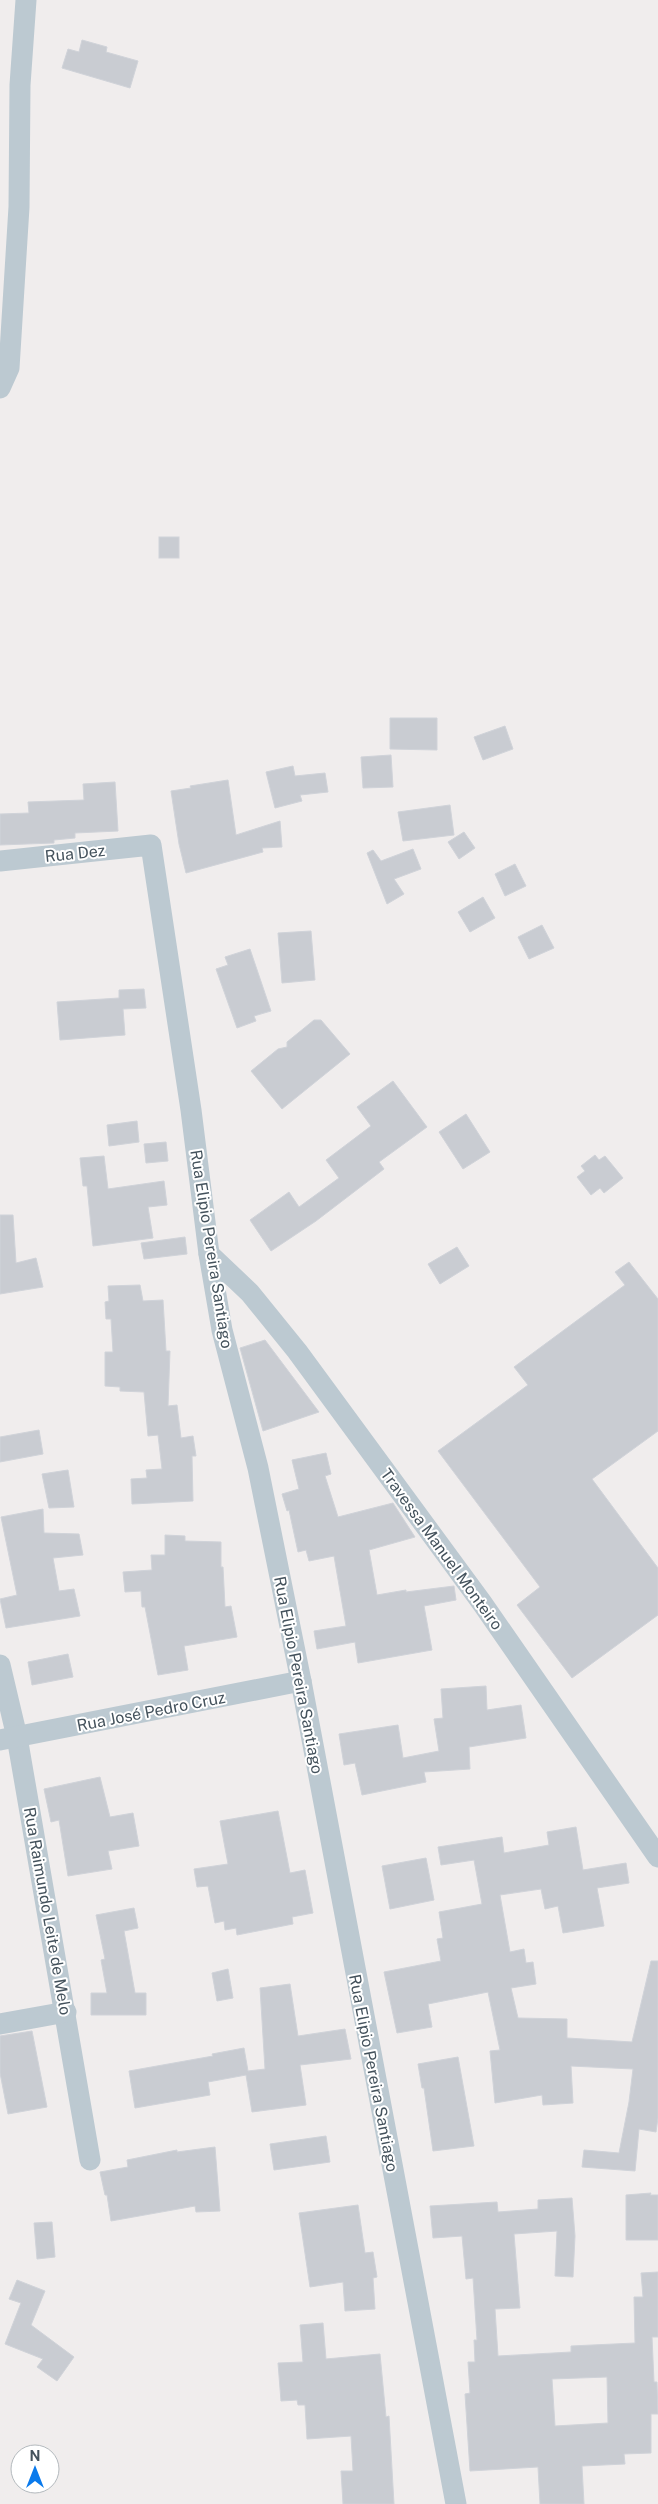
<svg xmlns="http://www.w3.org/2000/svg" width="658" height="2504" viewBox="0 0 658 2504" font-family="'Public Sans',sans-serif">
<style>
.building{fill:#c9ccd2;stroke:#d0d3d9;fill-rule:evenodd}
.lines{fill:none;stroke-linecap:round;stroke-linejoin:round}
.street{stroke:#bcc9d1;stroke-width:21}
.labels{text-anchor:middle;stroke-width:4;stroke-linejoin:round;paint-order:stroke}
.street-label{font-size:16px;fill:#44525c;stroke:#fff}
</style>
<rect width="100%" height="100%" fill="#f0eded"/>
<g class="building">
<polygon points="82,40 107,47 106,52 138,61 130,88 62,68 68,49 79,52"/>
<rect x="159" y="537" width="20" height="21"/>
<polygon points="390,718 437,718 437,750 390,749"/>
<polygon points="505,726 513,749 483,760 474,737"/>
<polygon points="391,755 393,787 363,788 361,757"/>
<polygon points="293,766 295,776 325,773 328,792 300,795 302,801 275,808 266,772"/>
<polygon points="228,780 236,835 280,821 282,847 262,848 263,852 186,873 179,844 171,791 191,788 190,786"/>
<polygon points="115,782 118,831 75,833 75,838 54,840 54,843 0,845 0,814 29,813 28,802 84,800 83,784"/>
<polygon points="450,805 454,835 403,841 398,812"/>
<polygon points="464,832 475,848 459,859 448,842"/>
<polygon points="413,849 421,869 394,879 404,894 387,904 367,853 373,850 381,861"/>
<polygon points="515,864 526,886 505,896 495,874"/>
<polygon points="483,897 495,918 470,932 458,912"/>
<polygon points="542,925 554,948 529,959 518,937"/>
<polygon points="311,931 315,980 282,983 278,933"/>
<polygon points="250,949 271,1011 254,1016 256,1021 237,1028 216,969 228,965 225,957"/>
<polygon points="144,989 146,1008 123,1009 125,1035 60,1040 57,1002 119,998 119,990"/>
<polygon points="314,1020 321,1020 350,1054 282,1109 251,1071 278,1049 287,1047 287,1042"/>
<polygon points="393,1081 427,1127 379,1162 384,1169 316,1221 271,1251 250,1220 289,1192 299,1207 339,1178 326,1160 371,1126 357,1107"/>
<polygon points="466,1114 490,1152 463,1169 439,1132"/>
<polygon points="137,1121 139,1142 109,1146 107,1125"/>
<polygon points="166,1142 168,1161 146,1163 144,1144"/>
<polygon points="595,1155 599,1160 605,1156 623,1178 604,1193 600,1188 591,1195 577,1177 585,1171 581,1166"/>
<polygon points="104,1156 108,1189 164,1181 167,1205 148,1207 153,1238 93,1246 87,1186 83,1186 80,1158"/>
<polygon points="0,1215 13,1215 16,1263 36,1258 43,1287 0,1294"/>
<polygon points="185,1237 187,1254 144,1259 141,1243"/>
<polygon points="457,1247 469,1266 440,1284 428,1264"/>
<polygon points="629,1262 658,1299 658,1431 592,1479 658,1568 658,1615 572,1678 517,1605 540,1587 438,1451 528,1385 514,1367 625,1285 615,1272"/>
<polygon points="140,1285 143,1301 163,1300 166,1351 170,1351 168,1406 177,1405 181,1438 193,1436 196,1456 192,1456 193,1501 132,1504 131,1479 147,1478 146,1470 162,1469 158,1435 148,1436 144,1392 120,1391 120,1387 105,1386 105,1352 113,1352 111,1319 106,1319 105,1302 109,1301 108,1286"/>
<polygon points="265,1340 319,1412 263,1431 240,1348"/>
<polygon points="39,1430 43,1454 0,1462 0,1437"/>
<polygon points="326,1453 331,1474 325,1476 338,1517 393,1503 415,1537 369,1550 377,1595 406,1590 406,1592 454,1586 456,1600 424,1606 432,1650 358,1663 355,1642 317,1649 314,1631 346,1626 334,1556 309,1561 306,1550 298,1552 289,1510 287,1511 282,1494 299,1489 292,1460"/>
<polygon points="68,1470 74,1507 49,1508 42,1474"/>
<polygon points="43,1509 44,1533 79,1534 83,1555 53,1558 59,1591 74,1589 80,1616 6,1628 0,1599 17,1595 1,1517"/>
<polygon points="165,1535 185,1536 185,1541 221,1542 221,1567 223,1567 225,1607 231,1606 237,1637 184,1646 188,1670 158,1675 145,1607 142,1607 141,1591 125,1592 123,1572 152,1570 151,1555 165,1555"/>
<polygon points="68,1654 73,1677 32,1685 28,1662"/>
<polygon points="486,1686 487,1710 521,1705 526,1738 469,1747 470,1769 424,1772 426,1782 362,1795 355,1763 344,1765 339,1734 398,1725 403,1758 439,1751 434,1719 443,1718 441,1689"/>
<polygon points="100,1777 110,1817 133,1813 139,1846 108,1851 112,1869 68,1876 59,1820 51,1822 44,1789"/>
<polygon points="278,1811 290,1873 305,1870 313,1913 292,1917 293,1924 237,1935 236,1928 225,1930 224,1921 215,1923 208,1886 197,1887 194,1869 228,1864 220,1821"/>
<polygon points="576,1827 583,1870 626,1863 629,1883 597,1888 604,1926 563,1933 558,1906 545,1909 541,1889 500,1895 510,1952 524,1949 526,1963 533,1962 536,1984 511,1988 518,2018 567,2019 567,2038 632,2042 651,1961 658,1961 658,2118 656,2132 639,2129 635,2171 582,2167 584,2150 619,2153 629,2102 633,2069 571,2066 573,2103 543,2105 542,2095 495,2103 490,2051 500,2050 488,1992 428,2004 432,2027 397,2033 384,1972 441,1961 437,1939 443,1938 439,1912 482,1904 474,1860 441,1865 438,1847 502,1837 504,1853 549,1845 547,1832"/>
<polygon points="426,1858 434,1900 390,1909 382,1866"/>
<polygon points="134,1908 138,1928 124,1931 135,1993 146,1993 146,2015 91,2015 91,1993 107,1993 101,1960 105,1959 96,1915"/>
<polygon points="228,1969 233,1998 217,2001 212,1973"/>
<polygon points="290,1984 298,2036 345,2029 351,2059 300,2065 306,2105 252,2112 246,2075 208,2082 210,2095 135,2108 129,2071 213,2056 212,2054 244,2048 248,2071 265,2069 260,1988"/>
<polygon points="32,2031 47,2107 8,2114 0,2073 0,2036"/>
<polygon points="458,2057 474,2146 433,2151 424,2088 422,2088 418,2064"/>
<polygon points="326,2136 330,2162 274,2170 270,2144"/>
<polygon points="215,2147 220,2211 196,2212 195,2206 111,2221 107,2195 105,2195 100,2172 128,2167 127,2160 177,2150 177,2152"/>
<polygon points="651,2193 650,2195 658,2195 658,2240 626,2240 626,2195"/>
<path d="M572,2198L575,2236L573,2277L555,2276L557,2231L514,2234L520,2308L495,2309L498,2356L571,2352V2346L635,2343L634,2297H643L641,2273L658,2272V2337H652L654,2382H657L658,2414H651V2453L624,2454L625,2464L582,2466L584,2504H540L538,2467L470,2471L465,2394L470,2393L468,2362H475L474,2340H477L473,2278L466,2279L462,2236L433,2238L430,2206L497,2202L498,2212L538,2209V2200ZM607,2377L608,2423L555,2426L552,2379Z"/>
<polygon points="358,2205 365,2253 373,2252 377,2277 373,2278 375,2309 345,2311 343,2282 310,2287 299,2213"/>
<polygon points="52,2222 55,2257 37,2259 34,2223"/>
<polygon points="17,2280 45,2291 31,2325 74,2357 57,2381 37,2367 43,2359 5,2344 21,2303 9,2299"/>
<polygon points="323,2323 326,2359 380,2354 386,2417 389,2416 394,2504 343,2504 341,2471 353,2471 351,2436 307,2439 305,2405 298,2405 297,2400 281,2401 278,2363 303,2362 300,2325"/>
</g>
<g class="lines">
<g class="street">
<polyline points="0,388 9,368 19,207 20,85 26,0"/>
<polyline points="0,861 151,845 191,1110 209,1254 222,1330 258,1468 301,1681 456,2504"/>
<polyline points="209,1254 250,1293 297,1351 482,1603 658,1857"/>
<polyline points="0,1665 17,1737 90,2160"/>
<polyline points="0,1740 301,1681"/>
<polyline points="0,2024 66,2012"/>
</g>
</g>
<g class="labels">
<g class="street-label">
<text transform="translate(75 853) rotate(-6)" y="6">Rua Dez</text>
<text transform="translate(212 1249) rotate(81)" y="6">Rua Elipio Pereira Santiago</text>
<text transform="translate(442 1549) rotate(54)" y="6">Travessa Manuel Monteiro</text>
<text transform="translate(299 1675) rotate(79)" y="6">Rua Elipio Pereira Santiago</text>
<text transform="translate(151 1711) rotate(-11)" y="6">Rua José Pedro Cruz</text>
<text transform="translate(48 1911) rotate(80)" y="6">Rua Raimundo Leite de Melo</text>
<text transform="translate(374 2073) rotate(79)" y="6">Rua Elipio Pereira Santiago</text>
</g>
</g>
<g transform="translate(35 2469)"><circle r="24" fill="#ffffff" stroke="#b4babe"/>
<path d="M0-4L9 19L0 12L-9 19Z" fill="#0a7aec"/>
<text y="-8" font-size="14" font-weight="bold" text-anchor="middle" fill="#44525c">N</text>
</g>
</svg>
